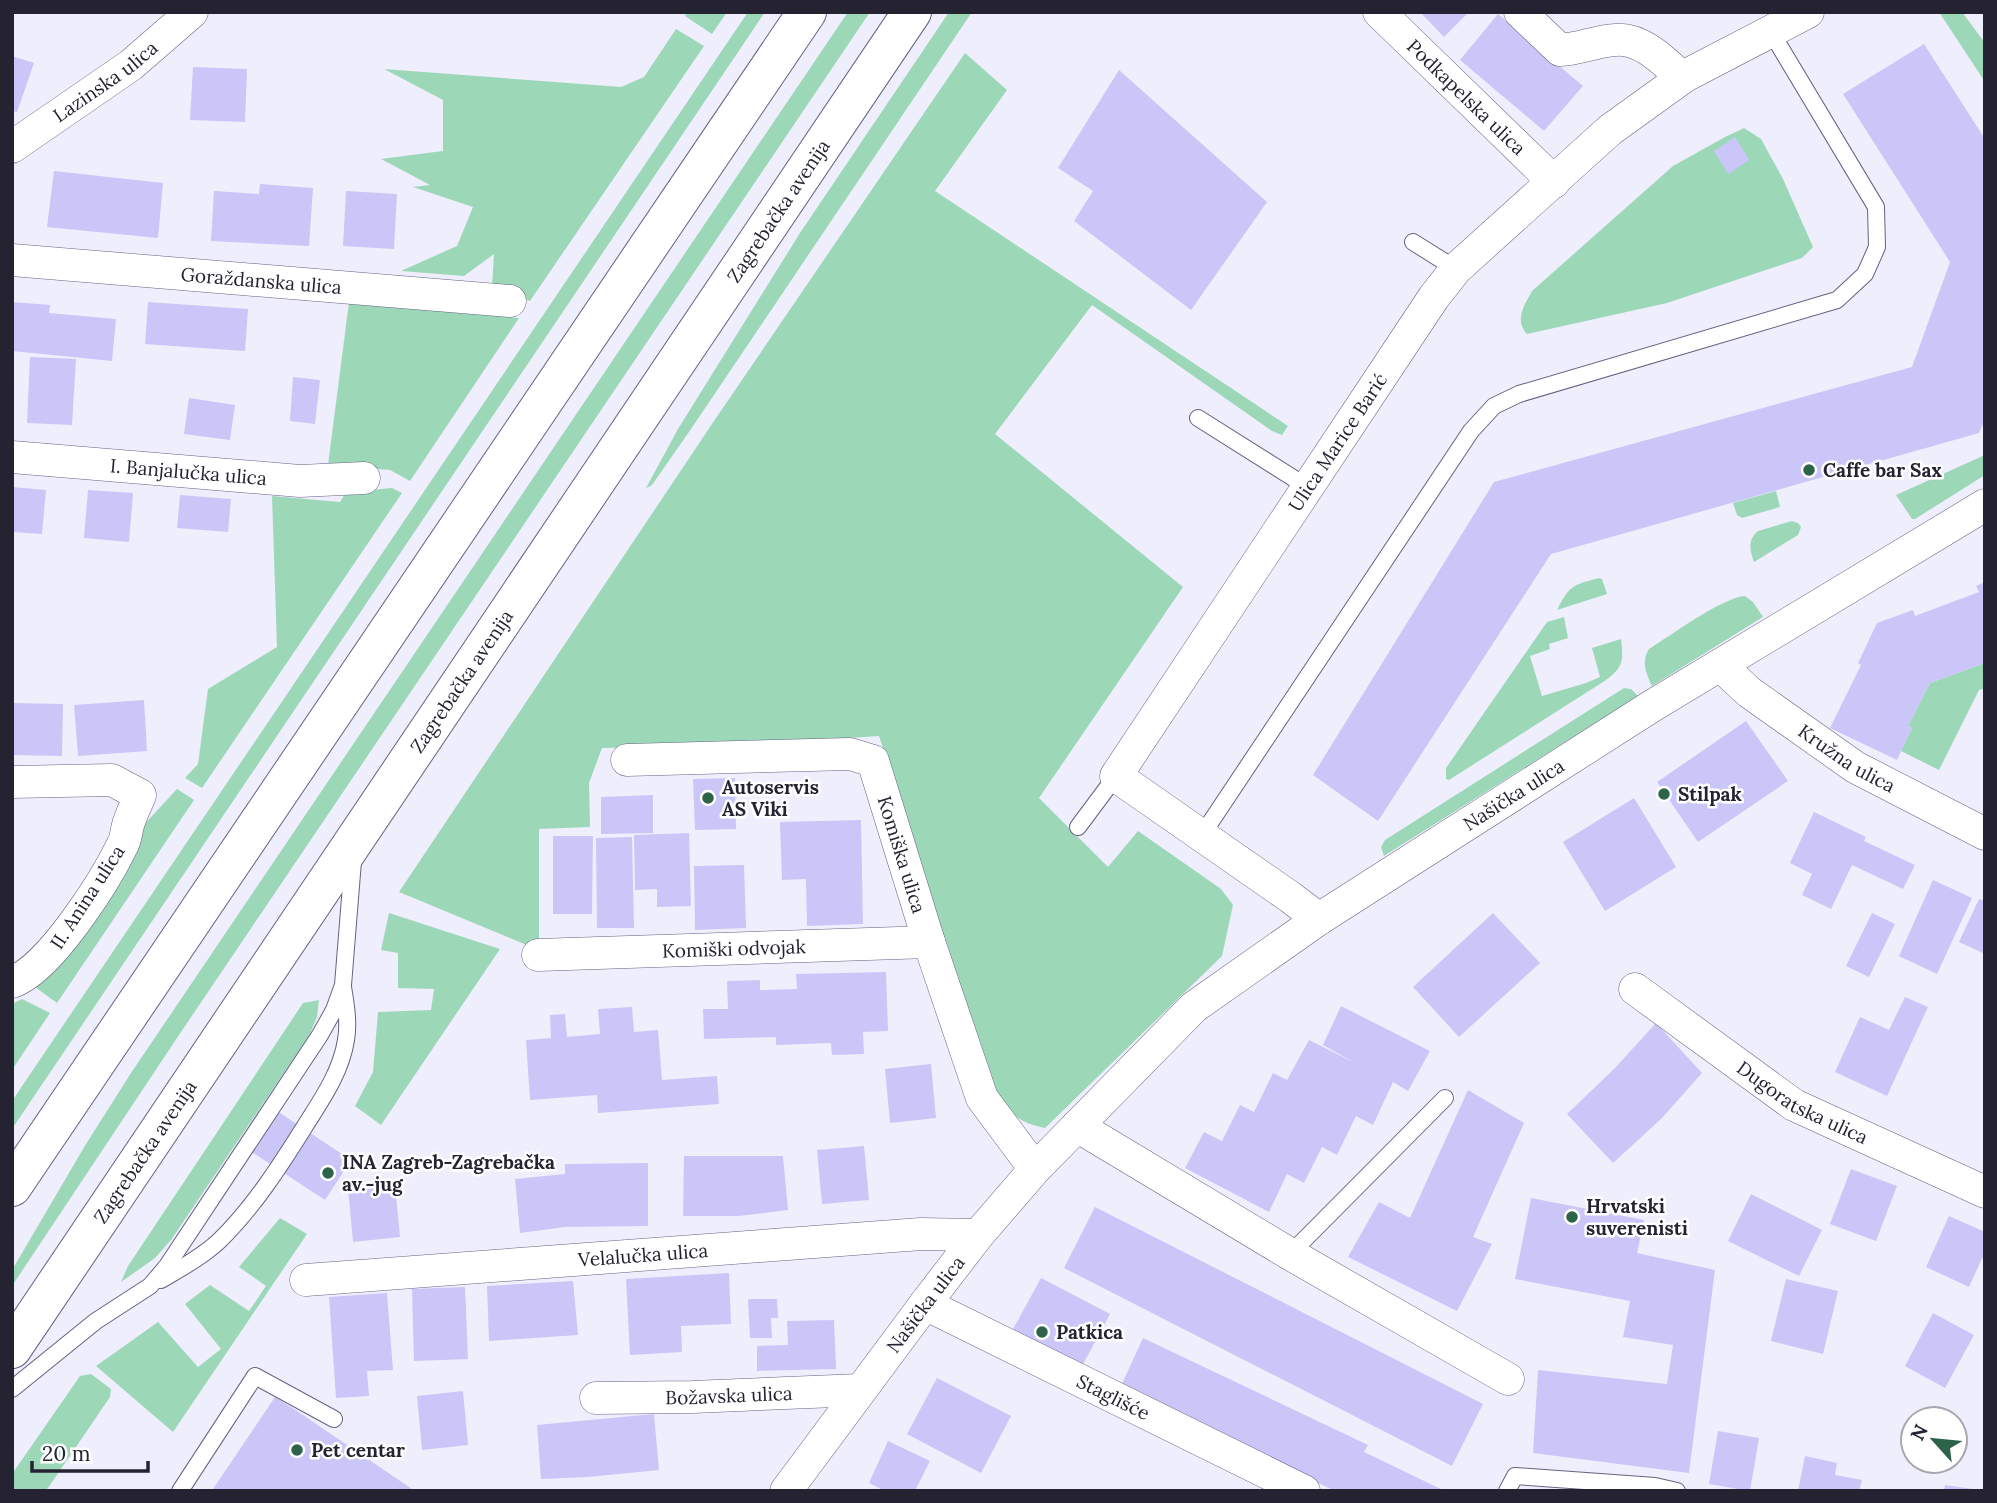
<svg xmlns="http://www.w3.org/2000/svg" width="1997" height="1503" viewBox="0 0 1997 1503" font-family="Lora,serif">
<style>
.green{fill:#9cd8b8}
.building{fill:#cac6f8}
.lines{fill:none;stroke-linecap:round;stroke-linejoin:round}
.lane-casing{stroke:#656281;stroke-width:18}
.street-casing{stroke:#656281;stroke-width:33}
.secondary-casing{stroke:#656281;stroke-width:40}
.lane{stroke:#fff;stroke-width:16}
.street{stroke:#fff;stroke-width:32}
.secondary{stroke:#fff;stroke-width:38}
.poi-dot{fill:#2d6349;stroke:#fff;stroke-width:2.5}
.labels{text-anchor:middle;stroke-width:5;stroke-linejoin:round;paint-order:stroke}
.street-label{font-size:19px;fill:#252331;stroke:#fff}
.poi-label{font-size:19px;font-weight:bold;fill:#252331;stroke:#fff;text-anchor:start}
</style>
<rect width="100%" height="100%" fill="#efeefd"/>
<g class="green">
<polygon points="687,12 727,12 712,34 685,16"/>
<polygon points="748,12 765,12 12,1129 12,1101"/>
<polygon points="848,12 870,12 181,1032 12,1286 12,1270 86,1144 131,1073"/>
<polygon points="949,12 972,12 691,429 652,485 646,488 678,429 800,233"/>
<polygon points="1939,12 1962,12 1985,43 1985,82"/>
<polygon points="676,29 704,46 530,301 492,287 494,254 464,276 401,271 457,246 473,207 413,187 430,185 381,159 443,151 443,100 384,69 621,87 644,77"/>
<path d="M965,53L1007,90L935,191L1288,426L1282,435L1272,431L1092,305L995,434L1183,587L1039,798L1108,867L1138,831L1221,889L1233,905L1222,956L1045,1128C1013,1121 1007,1110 990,1083L879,736L734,746L602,748L589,783L590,827L539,829V950L399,892L716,418Z"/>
<path d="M1744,128L1761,139L1783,179L1813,247L1802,258L1667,303L1527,334C1514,320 1524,306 1532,291L1673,166L1725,137Z"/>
<polygon points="349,302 519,318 410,481 390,470 328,465"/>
<polygon points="1985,455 1985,475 1915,519 1912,519 1896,495"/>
<polygon points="392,488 402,493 202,788 185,778 198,764 208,689 277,647 272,496 340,502 346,492"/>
<polygon points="1776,491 1780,507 1742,518 1737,515 1733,503"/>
<path d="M1792,521L1798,523L1801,527L1798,535L1754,562C1750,551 1747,540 1758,531Z"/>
<path d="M1599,578L1602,579L1607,594L1557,610C1569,586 1572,585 1599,578Z"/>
<path d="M1745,596L1753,602L1763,617L1652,686C1646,673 1641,662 1649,649C1670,636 1723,597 1745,596Z"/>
<path d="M1564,617L1568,638L1549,644L1550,649L1530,656L1542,696L1586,683L1600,677L1592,648L1621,639C1624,662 1623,668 1603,682L1449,780L1446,779V768L1547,622Z"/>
<polygon points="1985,663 1985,688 1979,690 1939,770 1901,751 1912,728 1908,726 1930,683"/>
<polygon points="1624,688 1631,689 1638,696 1384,856 1381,847 1385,840"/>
<polygon points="177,789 194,800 57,1003 35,987 141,828"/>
<polygon points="389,913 500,949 381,1125 355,1106 373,1072 378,1012 431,1010 434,989 398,988 398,953 381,950"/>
<polygon points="22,999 50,1013 12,1070 12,1004"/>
<polygon points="319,1000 317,1017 310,1034 171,1240 155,1258 121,1282 128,1266 303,1003"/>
<polygon points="280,1218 307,1234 173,1432 96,1366 158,1322 198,1367 221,1349 185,1304 210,1285 249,1311 266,1286 239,1267"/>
<polygon points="91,1374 111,1389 110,1397 48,1488 44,1491 12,1491 12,1474 80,1376"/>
</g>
<g class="building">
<polygon points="1420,12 1469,12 1444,37"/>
<polygon points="1498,14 1583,86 1544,131 1460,60"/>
<polygon points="1924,44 1985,139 1985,419 1979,433 1551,554 1378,821 1313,775 1494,482 1912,367 1950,262 1843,94"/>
<polygon points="12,56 34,63 17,112 12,111"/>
<polygon points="193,67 247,69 245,122 190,120"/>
<polygon points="1119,70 1267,202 1191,310 1074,221 1093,191 1058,168"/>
<polygon points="1735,137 1749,160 1728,174 1714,151"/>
<polygon points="54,171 163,183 158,238 47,227"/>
<polygon points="260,184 313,188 309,246 211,241 214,191 259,194"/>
<polygon points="346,191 397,194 394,249 343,246"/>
<polygon points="12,302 50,305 49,313 116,319 112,361 12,351"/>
<polygon points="148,302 248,309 245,351 145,344"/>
<polygon points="30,357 76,359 72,425 27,423"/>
<polygon points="293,377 320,380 315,424 290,421"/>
<polygon points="189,398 235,405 230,440 184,434"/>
<polygon points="12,487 46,490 42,534 12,532"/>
<polygon points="88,490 133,493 129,542 84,538"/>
<polygon points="180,495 231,499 228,532 177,528"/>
<polygon points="1985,582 1985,663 1930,683 1908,726 1912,728 1897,760 1830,728 1861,665 1858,663 1877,623 1913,610 1915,616 1979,592 1976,586"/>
<polygon points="144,700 147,751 78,756 74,705"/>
<polygon points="12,703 63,704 62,756 12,755"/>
<polygon points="1746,721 1788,781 1698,842 1657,782"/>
<polygon points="735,778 736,829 695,830 693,779"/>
<polygon points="653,795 653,833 601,834 601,797"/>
<polygon points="1634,798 1676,867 1605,911 1563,842"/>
<polygon points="1814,812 1866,837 1864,841 1915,865 1903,889 1852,865 1831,909 1802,895 1812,874 1790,863"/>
<polygon points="861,820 863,924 807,926 806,879 782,880 780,822"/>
<polygon points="689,833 691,906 657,907 657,889 635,890 634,835"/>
<polygon points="553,836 593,836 592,914 553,914"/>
<polygon points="632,837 634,928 597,928 596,838"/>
<polygon points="744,865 746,928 695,930 694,866"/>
<polygon points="1933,880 1972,898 1937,974 1899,956"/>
<polygon points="1979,899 1985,901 1985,954 1959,942"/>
<polygon points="1493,913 1540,963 1459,1037 1413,987"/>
<polygon points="1872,913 1895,924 1869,977 1846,966"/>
<polygon points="886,972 888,1031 863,1032 864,1054 832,1055 831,1043 776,1045 776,1037 704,1039 703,1009 728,1009 727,981 760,980 760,990 797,989 796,974"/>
<polygon points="1905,997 1928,1007 1887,1096 1835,1072 1860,1017 1889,1030"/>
<polygon points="1341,1006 1430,1051 1408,1091 1393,1082 1373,1125 1356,1116 1337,1155 1322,1147 1304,1183 1287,1174 1269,1212 1185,1168 1204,1132 1222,1141 1240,1105 1254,1112 1273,1073 1287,1080 1309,1040 1355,1063 1323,1045"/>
<polygon points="632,1007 634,1032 658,1030 662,1080 717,1076 719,1104 598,1113 597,1095 530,1100 526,1040 551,1038 550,1015 565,1014 567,1037 600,1034 598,1009"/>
<polygon points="1656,1023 1702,1073 1662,1118 1613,1163 1567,1114 1615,1068"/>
<polygon points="931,1064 936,1118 890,1123 885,1069"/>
<polygon points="1468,1090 1524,1123 1473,1237 1492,1244 1457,1311 1348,1257 1379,1202 1410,1218"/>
<polygon points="274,1109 351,1160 325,1200 247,1149"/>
<polygon points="864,1146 869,1200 822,1204 817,1150"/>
<polygon points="684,1156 783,1156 788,1210 739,1216 683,1216"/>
<polygon points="648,1163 648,1226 565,1227 520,1233 515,1179 565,1174 565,1164"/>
<polygon points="1851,1169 1897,1186 1876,1241 1830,1224"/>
<polygon points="395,1184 400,1237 353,1242 348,1188"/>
<polygon points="1751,1194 1822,1230 1799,1276 1728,1241"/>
<polygon points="1531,1198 1644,1220 1637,1253 1715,1270 1689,1473 1533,1453 1538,1370 1667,1384 1673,1345 1623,1337 1630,1301 1515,1279"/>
<polygon points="1095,1207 1483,1404 1452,1466 1064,1268"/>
<polygon points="1949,1216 1985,1232 1985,1252 1969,1287 1926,1267"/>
<polygon points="729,1273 731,1324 681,1326 682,1352 630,1355 626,1279"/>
<polygon points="1041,1278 1110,1314 1081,1368 1012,1331"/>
<polygon points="1786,1279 1838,1291 1823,1354 1771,1341"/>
<polygon points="573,1281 578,1335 489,1341 487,1286"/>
<polygon points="465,1287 468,1359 414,1361 412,1289"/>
<polygon points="387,1293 393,1370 367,1371 369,1396 336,1398 329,1297"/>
<polygon points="748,1299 777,1299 778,1318 771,1318 772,1338 750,1338"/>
<polygon points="1933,1313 1974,1335 1945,1388 1905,1366"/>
<polygon points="834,1320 836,1369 757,1371 757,1346 788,1345 787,1321"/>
<polygon points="1143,1338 1368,1445 1364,1452 1445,1491 1335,1491 1120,1388"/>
<polygon points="937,1378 1011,1416 981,1473 907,1434"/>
<polygon points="463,1391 468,1445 422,1450 417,1396"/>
<polygon points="275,1397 297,1411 415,1491 216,1491 213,1489"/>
<polygon points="654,1414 659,1470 588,1477 541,1479 537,1425"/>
<polygon points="1718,1431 1759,1438 1750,1491 1709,1484"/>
<polygon points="888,1441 930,1461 915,1491 885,1491 869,1483"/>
<polygon points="1805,1456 1837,1463 1835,1475 1862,1480 1859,1491 1798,1491"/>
<polygon points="1945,1485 1973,1489 1973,1491 1944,1491"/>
</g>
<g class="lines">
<g class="lane-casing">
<g id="lane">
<polyline points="1413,242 1456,269"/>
<polyline points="1198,418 1309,488"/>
<polyline points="1078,827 1116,776"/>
<polyline points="1202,835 1471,431 1494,406 1519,394 1837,300 1865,274 1877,247 1876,207 1771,32"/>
<polyline points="1290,1254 1445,1098"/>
<path d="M161,1280C181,1268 202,1257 219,1241C253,1208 280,1166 305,1126C322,1099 341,1072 346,1040C349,1022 346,1005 343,987"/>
<polyline points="12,1389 96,1321 150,1286 167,1266 320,1035 334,1010 343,985 353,861"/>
<polyline points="180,1491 255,1376 334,1419"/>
<polyline points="1507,1491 1515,1476 1655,1486 1677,1491"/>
</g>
</g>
<g class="street-casing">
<g id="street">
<path id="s1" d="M1379,12L1554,182"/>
<path d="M1520,12L1560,50C1579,49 1597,41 1615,40C1641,37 1665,62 1682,78"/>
<path id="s2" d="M12,147L131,65L192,12"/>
<path id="s3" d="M12,260L510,301"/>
<path id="s4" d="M12,457L300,481L364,478"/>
<path id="s5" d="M1720,665L1749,692L1855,767L1985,834"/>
<path id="s6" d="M627,760L850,754L873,761L929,942L982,1098L1035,1169"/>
<path d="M12,782L112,780L140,795C136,805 131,815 128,825C126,832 126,840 122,846C105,881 49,970 12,982"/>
<path id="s7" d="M1319,919L1290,897L1116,776L1434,297L1456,269L1610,130L1685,76L1808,12"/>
<path id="s8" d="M538,955L929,942"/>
<path id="s9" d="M1635,989L1794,1105L1985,1192"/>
<polyline points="1077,1126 1290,1254 1508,1379"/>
<path id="s10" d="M306,1280L921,1234L978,1235"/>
<path id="s11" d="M925,1304L1304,1491"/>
<path id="s12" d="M596,1398L692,1397L860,1390"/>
<path id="s13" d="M786,1491L925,1304L978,1235L1035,1169L1194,1007L1319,919L1652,706L1985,505"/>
</g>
</g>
<g class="secondary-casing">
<g id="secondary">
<polyline points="12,1187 807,12"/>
<path id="s14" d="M12,1349L912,12"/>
</g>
</g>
<use href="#lane" class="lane"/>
<use href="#street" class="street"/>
<use href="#secondary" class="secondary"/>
</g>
<g class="poi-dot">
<circle cx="1809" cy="470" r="7"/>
<circle cx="1664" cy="794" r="7"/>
<circle cx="708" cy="798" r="7"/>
<circle cx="328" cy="1173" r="7"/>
<circle cx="1572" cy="1217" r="7"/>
<circle cx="1042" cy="1332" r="7"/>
<circle cx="297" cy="1450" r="7"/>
</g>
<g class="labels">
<g class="street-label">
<text dy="7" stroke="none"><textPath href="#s2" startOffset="114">Lazinska ulica</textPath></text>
<text dy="7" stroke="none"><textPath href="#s1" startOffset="122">Podkapelska ulica</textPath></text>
<text dy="7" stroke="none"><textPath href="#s14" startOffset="1372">Zagrebačka avenija</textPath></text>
<text dy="7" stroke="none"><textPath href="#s3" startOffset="250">Goraždanska ulica</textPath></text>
<text dy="7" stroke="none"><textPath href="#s7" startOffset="649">Ulica Marice Barić</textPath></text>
<text dy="7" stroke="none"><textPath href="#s4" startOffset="177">I. Banjalučka ulica</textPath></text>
<text dy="7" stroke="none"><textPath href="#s14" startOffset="805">Zagrebačka avenija</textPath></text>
<text dy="7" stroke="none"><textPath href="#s5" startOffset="158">Kružna ulica</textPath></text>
<text dy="7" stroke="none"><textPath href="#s13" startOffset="1018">Našička ulica</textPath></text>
<text dy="7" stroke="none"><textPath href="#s6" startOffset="345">Komiška ulica</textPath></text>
<text transform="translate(87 897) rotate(-57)" y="7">II. Anina ulica</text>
<text dy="7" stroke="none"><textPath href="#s8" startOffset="196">Komiški odvojak</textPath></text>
<text dy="7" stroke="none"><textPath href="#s9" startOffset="203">Dugoratska ulica</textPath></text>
<text dy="7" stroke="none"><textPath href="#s14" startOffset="238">Zagrebačka avenija</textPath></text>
<text dy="7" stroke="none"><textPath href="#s10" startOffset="338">Velalučka ulica</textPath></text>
<text dy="7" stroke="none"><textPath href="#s13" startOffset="233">Našička ulica</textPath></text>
<text dy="7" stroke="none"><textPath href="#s12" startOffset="133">Božavska ulica</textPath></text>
<text dy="7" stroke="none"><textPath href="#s11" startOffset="210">Staglišće</textPath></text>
</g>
<g class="poi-label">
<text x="1823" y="477">Caffe bar Sax</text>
<text x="722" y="794">Autoservis<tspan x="722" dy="22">AS Viki</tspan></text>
<text x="1678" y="801">Stilpak</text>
<text x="342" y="1169">INA Zagreb-Zagrebačka<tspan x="342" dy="22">av.-jug</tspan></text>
<text x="1586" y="1213">Hrvatski<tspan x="1586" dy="22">suverenisti</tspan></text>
<text x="1056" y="1339">Patkica</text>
<text x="311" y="1457">Pet centar</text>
</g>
</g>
<rect width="1997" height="1503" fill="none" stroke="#252331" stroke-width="28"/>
<g transform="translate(1934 1440) rotate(297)"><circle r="33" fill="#ffffff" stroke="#a8a7ad" stroke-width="2"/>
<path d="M0-5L12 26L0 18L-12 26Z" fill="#2d6349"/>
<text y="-10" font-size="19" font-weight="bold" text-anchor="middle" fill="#252331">N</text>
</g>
<path d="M32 1461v10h116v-10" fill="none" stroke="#252331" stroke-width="3.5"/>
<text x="42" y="1461" font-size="21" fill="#252331" stroke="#ffffff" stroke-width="5" paint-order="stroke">20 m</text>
</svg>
